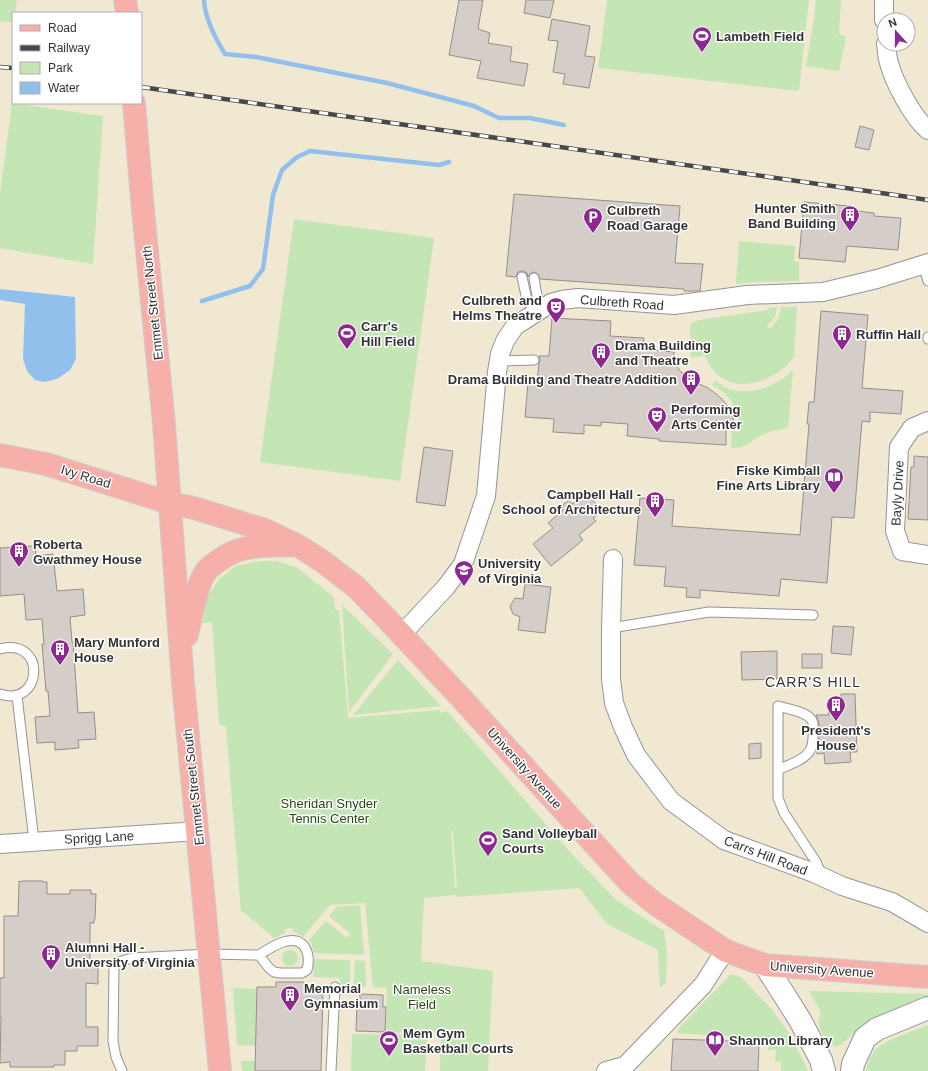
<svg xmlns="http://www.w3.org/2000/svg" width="928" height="1071" viewBox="0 0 928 1071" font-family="Arial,sans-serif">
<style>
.education{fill:#f1e8d2;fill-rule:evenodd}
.green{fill:#c4e5b4;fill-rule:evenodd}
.water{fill:#90c0eb}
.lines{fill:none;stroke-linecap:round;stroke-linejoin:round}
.stream{stroke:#90c0eb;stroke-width:4.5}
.building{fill:#d5cdc8;stroke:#958e89}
.service-casing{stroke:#93949c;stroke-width:11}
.minor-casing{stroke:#93949c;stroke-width:20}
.tertiary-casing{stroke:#93949c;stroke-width:24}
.primary-casing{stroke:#cececf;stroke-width:24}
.service{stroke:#fff;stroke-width:9}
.minor{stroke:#fff;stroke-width:18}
.tertiary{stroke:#fff;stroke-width:22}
.primary{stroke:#f6afa9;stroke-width:22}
.rail-casing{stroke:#48484b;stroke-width:4.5}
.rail{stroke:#fff;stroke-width:3;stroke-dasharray:9;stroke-linecap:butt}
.labels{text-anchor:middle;stroke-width:3;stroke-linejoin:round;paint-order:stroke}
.poi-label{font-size:13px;font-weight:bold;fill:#333336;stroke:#fff;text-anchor:start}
.street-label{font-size:13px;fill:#333336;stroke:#fff}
.park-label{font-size:13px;fill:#274713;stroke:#fff}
.neighbourhood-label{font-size:14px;letter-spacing:1px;fill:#333336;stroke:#fff}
</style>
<rect width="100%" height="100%" fill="#f1f2fa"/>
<path class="education" d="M0,0H928V1071H0ZM13,13H141V103H13ZM884,20H908V44H884Z"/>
<g class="green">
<polygon points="0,0 17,0 15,13 13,13 13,22 0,21"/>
<polygon points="607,0 809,0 799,91 598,68"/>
<polygon points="816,0 841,0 839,34 846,37 839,71 806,66 814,19"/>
<polygon points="12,103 103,116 93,264 0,248 0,194"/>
<polygon points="294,219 434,238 400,481 260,462"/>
<polygon points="739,241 795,246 794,261 799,262 799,281 757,282 736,284"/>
<path d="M777,307L775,317L767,326L770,329L779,318L781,307H797L794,357C788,364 781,371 773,375C746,391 716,386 705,355L691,358L690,326L694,322L700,320L767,310L769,308Z"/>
<path d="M793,370L788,428C778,429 767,432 758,437C747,443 746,448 731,448L732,431L739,432C741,411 730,394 712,385L716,381C738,401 775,389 793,370Z"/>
<path d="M260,561H276L296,567L334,597L335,610H339L348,718L440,710V713L447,711L572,854L616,900L664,931L667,953L666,982L660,988L658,950L607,924L579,888L456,897V895L424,898L421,961L493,971L488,1071H440L441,1031L386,1033L387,988L373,987L365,903L330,905L303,937L297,933L293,932V928L285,929V933L274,938L244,912H241L226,727L219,723L212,622L202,623L207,597L219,579L236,566ZM451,830L453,832L457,888H455Z"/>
<polygon points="342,605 393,654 349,712"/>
<polygon points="398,660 441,706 353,715"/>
<polygon points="360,905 364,955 314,953 311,942 309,940 326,921 347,938 351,934 329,916 336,907"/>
<circle cx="290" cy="958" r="8"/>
<polygon points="313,959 350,960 350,986 340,985 340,978 314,977"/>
<polygon points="355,960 365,961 366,987 354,986"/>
<polygon points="730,975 736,975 742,978 774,1012 790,1035 806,1066 808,1071 781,1071 781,1062 775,1062 776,1050 768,1050 769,1039 677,1033 679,1028"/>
<polygon points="233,988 257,989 256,1046 237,1045"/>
<path d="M809,991L928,994V998C908,1006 886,1012 867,1023C857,1028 845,1044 836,1047C828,1043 821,1034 819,1025C818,1021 820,1016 821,1012Z"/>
<path d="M928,1025V1071H865C868,1064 871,1054 876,1049C887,1039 914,1031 928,1025Z"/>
<polygon points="352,1034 427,1035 425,1071 351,1071"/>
<polygon points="241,1061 255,1061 255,1071 242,1071"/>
</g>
<polygon class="water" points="0,289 75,297 76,359 70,370 57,379 45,382 35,380 27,371 23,359 25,304 0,300"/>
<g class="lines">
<g class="stream">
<path d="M204,0C205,19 215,38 225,54L256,57L387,83L474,106L499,118H530L564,125"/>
<polyline points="202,301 250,286 263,269 273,195 282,170 297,157 310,151 439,165 449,162"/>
</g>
</g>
<g class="building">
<polygon points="459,0 483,0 478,29 490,33 488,43 512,47 510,61 528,64 524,86 477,78 481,61 449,55"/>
<polygon points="526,0 554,0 550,18 524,13"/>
<polygon points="552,19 590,26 585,56 595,57 589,88 563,84 565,74 553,72 558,41 548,40"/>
<polygon points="860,126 874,130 869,150 855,147"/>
<polygon points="514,194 680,206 675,263 703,264 700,291 684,291 684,289 540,279 538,274 533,272 530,274 528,277 527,273 523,271 518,272 516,277 506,276"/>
<polygon points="804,202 849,206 848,210 874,213 874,216 901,218 898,250 847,246 845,262 799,258"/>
<polygon points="821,311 868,315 862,388 903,391 901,414 870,412 870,422 862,421 854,518 832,517 827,583 781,579 779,596 700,590 700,598 686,597 687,588 664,586 666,567 634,565 640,498 674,500 672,526 800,535 809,424 807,424 809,402 814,402"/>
<polygon points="552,318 611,321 610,336 644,338 643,349 674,352 674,358 679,370 691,380 708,388 716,394 722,399 727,405 732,414 734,423 726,423 726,445 659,441 659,439 627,436 628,424 601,422 601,426 584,425 584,434 553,432 554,419 525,417 528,383 537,383 539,363 540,360 539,356 549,356"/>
<polygon points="424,447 453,451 445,506 416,502"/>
<polygon points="914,456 928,457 928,520 908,519 911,467 914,467"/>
<polygon points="586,492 602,511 593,518 596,521 579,535 583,540 551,566 533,544 553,528 548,523 563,510 560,507 569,500 572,504"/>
<polygon points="35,546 36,556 53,554 57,591 83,589 85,615 70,617 72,642 73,642 78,713 94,712 96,739 78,740 79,748 55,750 55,742 37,743 35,717 50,716 48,691 46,691 42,644 44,644 42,619 26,620 24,594 0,596 0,548"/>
<polygon points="525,584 551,587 545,633 518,630 520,617 513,614 510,606 515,598 523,599"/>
<polygon points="833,626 854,627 851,655 831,653"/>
<polygon points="777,651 777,679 742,680 741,652"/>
<rect x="802" y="654" width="20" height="14"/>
<polygon points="841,694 855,694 857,752 850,752 851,762 825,764 824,753 817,754 817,749 819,737 819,723 816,715 829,715 828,704 841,704"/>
<polygon points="761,743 761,758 749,759 749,744"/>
<polygon points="19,881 22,882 22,881 43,881 43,882 47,882 47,894 70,894 70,890 91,890 91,894 96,894 95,919 94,919 94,923 90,923 90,964 98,964 98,984 86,983 86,1027 98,1027 98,1046 77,1046 77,1051 65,1051 65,1065 54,1065 54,1067 10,1067 10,1062 0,1063 1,1017 0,1017 0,978 4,978 4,916 18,916"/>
<polygon points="276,982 304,982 304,988 323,988 321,1071 255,1071 257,987 276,987"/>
<polygon points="360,994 383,995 383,1007 386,1007 385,1032 356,1031 357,1006 360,1006"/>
<polygon points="673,1039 759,1042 758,1071 671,1071"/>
</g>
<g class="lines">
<g class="service-casing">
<g id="service">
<polyline points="923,265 928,281"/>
<polyline points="522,277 527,300 536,313"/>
<polyline points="534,278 537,296 542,309"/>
<polyline points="928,339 928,337"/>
<polyline points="499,361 534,360"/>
<polyline points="611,628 709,612 813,615"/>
<path d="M0,649C47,637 43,708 0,694"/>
<polyline points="17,696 34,841"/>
<path d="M778,770C789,764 810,759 812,745C814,738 813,730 813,723C811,712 788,709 778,706V798L784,813L816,862L822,876"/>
<path d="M122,1071L116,1057L113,1041L114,967L122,961L132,958L209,954L259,955L269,968L274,972L280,973H302L307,970C309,962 309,953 304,946C293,932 270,948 259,955"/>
<polyline points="331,1071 335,987"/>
</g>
</g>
<g class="minor-casing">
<g id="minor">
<polyline points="884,0 884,20"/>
<path d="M886,44C887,50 887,57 889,63C894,82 913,118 928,130"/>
<polyline points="928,421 912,428 899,447 895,531 902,551 928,555"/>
<polyline points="613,559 611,628 611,679 614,703 623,727 636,755 671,801 724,840 814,873 842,886 892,902 928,923"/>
<polyline points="401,635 446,587 463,564 486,496 497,372 500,354 505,341 515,326 551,303 562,300 578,298 674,305 747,295 823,292 877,279 928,263"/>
<polyline points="0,844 183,832 198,830"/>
<polyline points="606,1071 625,1066 703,985 717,963 726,951"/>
</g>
</g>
<g class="tertiary-casing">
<g id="tertiary">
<polyline points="765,965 783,993 800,1020 821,1060 824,1071"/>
<polyline points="852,1071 853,1064 865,1038 877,1029 928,1008"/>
</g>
</g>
<g class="primary-casing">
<g id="primary">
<polyline points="125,0 127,13"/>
<polyline points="134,103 142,200 164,424 183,683 220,1071"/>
<polyline points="0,455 46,464 170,503 194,508 265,530 297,545 322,561 356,587 387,619 462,699 630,883 654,903 726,951 765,965 928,977"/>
<path d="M187,635C191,617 196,584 207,570C212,565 218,561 224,557C231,553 239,549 247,548C262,545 278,546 294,545"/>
</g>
</g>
<use href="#service" class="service"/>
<use href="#minor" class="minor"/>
<use href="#tertiary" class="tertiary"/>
<use href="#primary" class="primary"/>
<g class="rail-casing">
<g id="rail">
<polyline points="0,67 13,68"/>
<polyline points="141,87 895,195 928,200"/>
</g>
</g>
<use href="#rail" class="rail"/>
</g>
<defs>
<g id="stadium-pin" transform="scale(1)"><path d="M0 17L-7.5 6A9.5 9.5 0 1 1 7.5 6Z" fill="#8c288f" stroke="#fff"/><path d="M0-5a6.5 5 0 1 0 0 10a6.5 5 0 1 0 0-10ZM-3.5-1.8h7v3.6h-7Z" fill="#fff"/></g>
<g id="building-pin" transform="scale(1)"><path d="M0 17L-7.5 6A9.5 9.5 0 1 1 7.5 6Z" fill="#8c288f" stroke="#fff"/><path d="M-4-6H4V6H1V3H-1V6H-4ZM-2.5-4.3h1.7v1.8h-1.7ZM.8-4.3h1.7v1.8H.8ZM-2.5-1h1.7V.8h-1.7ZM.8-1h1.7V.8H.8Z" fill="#fff"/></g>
<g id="parking-pin" transform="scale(1)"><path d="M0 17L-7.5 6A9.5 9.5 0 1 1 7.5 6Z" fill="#8c288f" stroke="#fff"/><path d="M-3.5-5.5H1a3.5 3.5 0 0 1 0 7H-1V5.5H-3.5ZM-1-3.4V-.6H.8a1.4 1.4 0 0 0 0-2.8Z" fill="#fff"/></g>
<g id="theatre-pin" transform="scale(1)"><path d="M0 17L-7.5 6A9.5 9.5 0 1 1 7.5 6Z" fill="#8c288f" stroke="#fff"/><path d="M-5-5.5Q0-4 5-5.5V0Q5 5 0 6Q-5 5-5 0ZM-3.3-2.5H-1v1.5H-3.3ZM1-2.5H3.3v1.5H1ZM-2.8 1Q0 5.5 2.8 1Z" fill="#fff"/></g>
<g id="library-pin" transform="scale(1)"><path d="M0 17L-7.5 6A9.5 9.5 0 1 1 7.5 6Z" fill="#8c288f" stroke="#fff"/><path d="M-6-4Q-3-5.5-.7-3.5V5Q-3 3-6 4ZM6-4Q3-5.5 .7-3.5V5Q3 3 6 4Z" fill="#fff"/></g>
<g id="university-pin" transform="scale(1)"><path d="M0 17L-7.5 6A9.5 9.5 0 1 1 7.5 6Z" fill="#8c288f" stroke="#fff"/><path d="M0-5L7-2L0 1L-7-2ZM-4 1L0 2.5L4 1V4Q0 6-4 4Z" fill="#fff"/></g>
</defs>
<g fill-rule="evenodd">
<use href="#stadium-pin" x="702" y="36"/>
<use href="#building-pin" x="850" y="215"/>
<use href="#parking-pin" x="593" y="217"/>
<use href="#theatre-pin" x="556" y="307"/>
<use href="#stadium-pin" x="347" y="333"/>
<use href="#building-pin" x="842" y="334"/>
<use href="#building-pin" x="601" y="352"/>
<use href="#building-pin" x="691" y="379"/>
<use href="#theatre-pin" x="657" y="416"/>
<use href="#library-pin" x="834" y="477"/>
<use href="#building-pin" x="655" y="501"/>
<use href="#building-pin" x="19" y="551"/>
<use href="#university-pin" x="464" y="570"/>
<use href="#building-pin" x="60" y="649"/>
<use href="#building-pin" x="836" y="705"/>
<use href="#stadium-pin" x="488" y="840"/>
<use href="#building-pin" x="51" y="954"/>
<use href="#building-pin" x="290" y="995"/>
<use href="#stadium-pin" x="389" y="1040"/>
<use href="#library-pin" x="715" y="1040"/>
</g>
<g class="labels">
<g class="poi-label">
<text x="716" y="41">Lambeth Field</text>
<text x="836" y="213" text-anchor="end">Hunter Smith<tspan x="836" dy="15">Band Building</tspan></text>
<text x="607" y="215">Culbreth<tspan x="607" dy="15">Road Garage</tspan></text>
<text x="542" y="305" text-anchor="end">Culbreth and<tspan x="542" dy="15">Helms Theatre</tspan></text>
<text x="361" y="331">Carr's<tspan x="361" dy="15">Hill Field</tspan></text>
<text x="856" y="339">Ruffin Hall</text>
<text x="615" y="350">Drama Building<tspan x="615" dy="15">and Theatre</tspan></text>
<text x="677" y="384" text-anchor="end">Drama Building and Theatre Addition</text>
<text x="671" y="414">Performing<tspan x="671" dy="15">Arts Center</tspan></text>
<text x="820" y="475" text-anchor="end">Fiske Kimball<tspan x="820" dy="15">Fine Arts Library</tspan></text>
<text x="641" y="499" text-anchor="end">Campbell Hall -<tspan x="641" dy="15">School of Architecture</tspan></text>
<text x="33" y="549">Roberta<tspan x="33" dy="15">Gwathmey House</tspan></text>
<text x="478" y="568">University<tspan x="478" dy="15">of Virginia</tspan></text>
<text x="74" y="647">Mary Munford<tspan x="74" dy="15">House</tspan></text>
<text x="836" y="735" text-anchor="middle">President's<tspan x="836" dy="15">House</tspan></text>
<text x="502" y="838">Sand Volleyball<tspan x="502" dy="15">Courts</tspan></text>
<text x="65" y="952">Alumni Hall -<tspan x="65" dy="15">University of Virginia</tspan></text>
<text x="304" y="993">Memorial<tspan x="304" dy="15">Gymnasium</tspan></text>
<text x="403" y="1038">Mem Gym<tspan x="403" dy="15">Basketball Courts</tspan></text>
<text x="729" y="1045">Shannon Library</text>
</g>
<g class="street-label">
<text transform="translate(622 302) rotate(4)" y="5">Culbreth Road</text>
<text transform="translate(152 303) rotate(-96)" y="5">Emmet Street North</text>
<text transform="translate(86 476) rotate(17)" y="5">Ivy Road</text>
<text transform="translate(897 493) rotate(-87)" y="5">Bayly Drive</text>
<text transform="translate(525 768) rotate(48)" y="5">University Avenue</text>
<text transform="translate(193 787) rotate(-96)" y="5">Emmet Street South</text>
<text transform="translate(99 837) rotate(-3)" y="5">Sprigg Lane</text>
<text transform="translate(766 855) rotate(21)" y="5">Carrs Hill Road</text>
<text transform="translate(822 969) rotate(4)" y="5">University Avenue</text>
</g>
<g class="park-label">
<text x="329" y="808">Sheridan Snyder<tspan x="329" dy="15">Tennis Center</tspan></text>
<text x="422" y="994">Nameless<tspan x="422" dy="15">Field</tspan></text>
</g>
<g class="neighbourhood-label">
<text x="813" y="687">CARR'S HILL</text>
</g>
</g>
<rect x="12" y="12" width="130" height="92" fill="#ffffff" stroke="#adadaf"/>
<rect x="20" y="25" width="20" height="6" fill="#f6afa9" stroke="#adadaf"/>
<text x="48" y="32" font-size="12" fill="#333336">Road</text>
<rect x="20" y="45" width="20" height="6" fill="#48484b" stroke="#adadaf"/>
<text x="48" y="52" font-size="12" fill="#333336">Railway</text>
<rect x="20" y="62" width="20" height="12" fill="#c4e5b4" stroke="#adadaf"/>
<text x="48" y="72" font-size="12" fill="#333336">Park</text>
<rect x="20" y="82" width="20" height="12" fill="#90c0eb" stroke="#adadaf"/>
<text x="48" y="92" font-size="12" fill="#333336">Water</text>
<g transform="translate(896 32) rotate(339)"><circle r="19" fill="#ffffff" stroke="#adadaf"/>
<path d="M0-3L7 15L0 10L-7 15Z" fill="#8c288f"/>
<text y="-6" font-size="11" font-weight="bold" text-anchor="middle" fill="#333336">N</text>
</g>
</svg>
